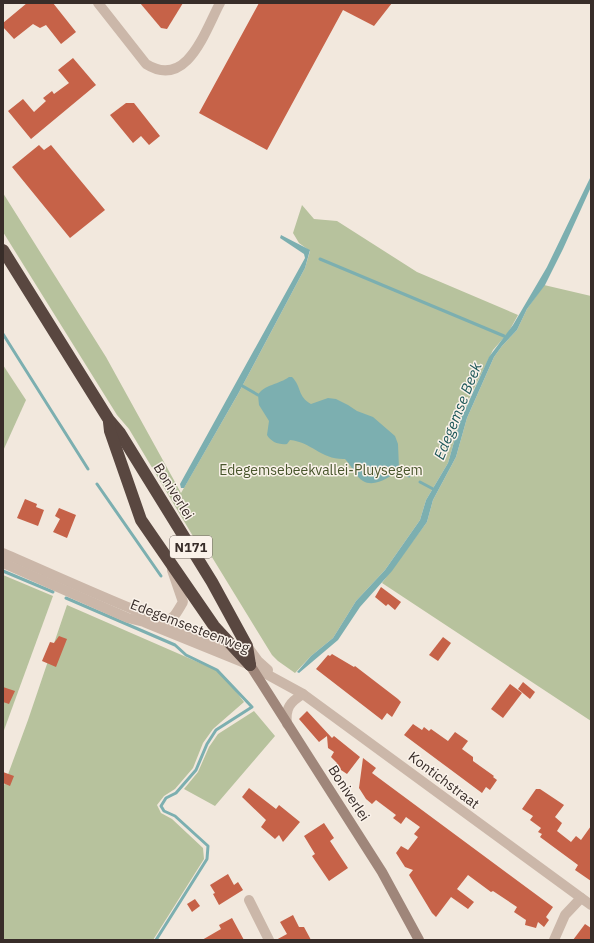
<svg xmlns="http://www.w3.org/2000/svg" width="594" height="943" viewBox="0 0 594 943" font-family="'IBM Plex Sans',sans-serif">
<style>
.green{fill:#b7c29d}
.water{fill:#7cafb0}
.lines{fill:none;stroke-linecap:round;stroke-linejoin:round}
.stream{stroke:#7cafb0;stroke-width:3}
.building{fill:#c66248}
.street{stroke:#cbb7a9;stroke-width:10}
.secondary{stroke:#9f867a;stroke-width:10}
.highway{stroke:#594740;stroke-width:12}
.labels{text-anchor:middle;stroke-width:3;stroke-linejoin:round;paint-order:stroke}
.shield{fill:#faf2ea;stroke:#726863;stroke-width:1}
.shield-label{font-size:13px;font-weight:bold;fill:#382d29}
.park-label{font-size:14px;fill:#48562c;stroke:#faf2ea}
.street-label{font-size:14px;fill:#382d29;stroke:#faf2ea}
.water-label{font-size:15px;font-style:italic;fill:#1e585a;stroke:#faf2ea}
</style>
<rect width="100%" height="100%" fill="#f2e8dd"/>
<g class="green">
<polygon points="3,193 106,357 181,493 238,394 305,268 310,251 299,243 293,233 302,205 314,219 337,221 417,272 518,315 508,333 493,350 469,399 460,421 448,463 426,500 420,520 385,570 356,601 333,638 311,656 295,673 278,661 272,655 207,549 203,553 129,429 117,415 3,232"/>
<polygon points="544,285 591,296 591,721 382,583 427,522 433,500 456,457 467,418 494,357 502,346 517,330 527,309"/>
<polygon points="3,365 26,400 3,451"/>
<polygon points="3,575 53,596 3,733"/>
<polygon points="67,605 216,670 229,682 244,702 213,729 203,743 193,768 175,789 164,796 157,805 161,813 172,819 203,848 204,859 153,940 3,940 3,788 28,720"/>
<polygon points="254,711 275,736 215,806 184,789 198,772 209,747 218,734"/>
</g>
<g class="water">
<polygon points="591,176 591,187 563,249 545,285 527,309 517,330 502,346 494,357 467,418 456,457 433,500 427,522 392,571 360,607 338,640 299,673 297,672 311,656 333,638 356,601 385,570 420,520 426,500 448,463 460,421 489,357 513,325 547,267"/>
<polygon points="281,235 310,250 305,268 238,394 184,488 181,488 180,484 305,258 304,254 280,238"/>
<path d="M289,377H292C302,387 297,396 311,404L328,398L336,399L348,405L357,411L373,417L395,436L398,444L399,468C392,477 374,488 363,481C357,478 351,465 345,459C321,460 312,442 290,440L287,444C279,445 271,442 267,435L269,421L259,405L258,395C263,385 280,384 289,377Z"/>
</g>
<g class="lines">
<g class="stream">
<polyline points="320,259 504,336"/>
<polyline points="3,334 88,469"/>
<polyline points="239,384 258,395"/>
<polyline points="398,470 409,476"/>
<polyline points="420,482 435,490"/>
<polyline points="97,484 161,576"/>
<polyline points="3,571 53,592"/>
<polyline points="66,598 175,645 186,655 217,670 252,707 216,730 207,744 196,770 176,793 166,798 161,806 164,811 175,816 208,846 207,859 156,940"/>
</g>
</g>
<g class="building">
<polygon points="27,3 53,3 76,32 61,44 46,25 40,28 33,24 14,39 3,27 3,23"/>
<polygon points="140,3 183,3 167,29 161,28"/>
<polygon points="259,3 392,3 374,26 343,10 267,150 199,113"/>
<polygon points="73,58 96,85 31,139 8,111 23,99 34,112 46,101 43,98 52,91 54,94 69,83 58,70"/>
<polygon points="126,103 134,103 160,136 149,145 141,136 133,143 110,115"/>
<polygon points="39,145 44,150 51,145 105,210 70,238 12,167"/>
<polygon points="25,499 37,504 36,507 44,510 38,526 17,518"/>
<polygon points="59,508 76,515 67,538 53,532 60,519 55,516"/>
<polygon points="381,587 401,602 395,610 388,604 386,606 375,597"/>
<polygon points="59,636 67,639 56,667 42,661 50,642 54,643"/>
<polygon points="443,637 451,643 438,661 429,655"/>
<polygon points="332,654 354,667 355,666 398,699 401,702 392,717 387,713 382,720 316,669 328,655 330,656"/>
<polygon points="523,682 535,692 530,699 518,689"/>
<polygon points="510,684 522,693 503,718 491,709"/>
<polygon points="3,687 15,691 9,704 3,702"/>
<polygon points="307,711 332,738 334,736 360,757 347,774 335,766 337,763 331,757 334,752 328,748 327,736 319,742 299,719"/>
<polygon points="413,724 422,730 424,727 429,731 431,729 448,741 455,732 468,741 462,749 473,757 473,761 494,776 493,777 497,780 490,790 486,787 482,793 404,735"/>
<polygon points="363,758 376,768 372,773 553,907 546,917 549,920 544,927 538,922 536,928 525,925 526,920 514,912 517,907 493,891 491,892 468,875 457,889 474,902 468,909 451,897 436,917 432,913 409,875 413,870 405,867 396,853 401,846 408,850 418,837 414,834 420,827 406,817 401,824 393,818 396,815 376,800 372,804 366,799 359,788"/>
<polygon points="3,772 14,776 10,786 3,783"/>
<polygon points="249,788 276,809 279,805 300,822 283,842 279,835 275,839 261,827 266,820 242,797"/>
<polygon points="536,789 540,789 564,805 555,817 562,823 557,831 571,842 576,836 581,840 591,826 591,881 575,870 578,865 540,837 542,834 538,832 541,828 530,820 533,816 522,809"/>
<polygon points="324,823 334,838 330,841 348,868 329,881 312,856 315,854 304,836"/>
<polygon points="228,874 234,885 238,882 243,890 219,905 213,894 215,893 210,885"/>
<polygon points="195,899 200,906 192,912 187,904"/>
<polygon points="293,915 299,927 304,927 311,940 276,940 287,934 280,922"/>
<polygon points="232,918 244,940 202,940 221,929 219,925"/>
<polygon points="585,924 591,928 591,940 573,940"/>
</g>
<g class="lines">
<g class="street">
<path d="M98,3L146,64C187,90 205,31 220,3"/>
<path d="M3,553C47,572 91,592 135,610C169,624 206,632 235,654"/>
<polyline points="3,563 128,618 144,622 250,665 303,694 591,905"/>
<path d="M166,621C175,618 178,610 183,602L172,570"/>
<polyline points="247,646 258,661 268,670"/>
<path d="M287,724C285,708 290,702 303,694"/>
<polyline points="249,900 269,940"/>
<polyline points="554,940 565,915 581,898"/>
</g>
<polyline class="secondary" points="250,665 382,872 419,940"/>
<g class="highway">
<polyline points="3,250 109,420 120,433 212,582 247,646 250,665"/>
<polyline points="109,422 110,431 141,520 214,626 250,665"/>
</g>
</g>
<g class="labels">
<rect class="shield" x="170" y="536" width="42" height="22" rx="3"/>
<g class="shield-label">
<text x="191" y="552">N171</text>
</g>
<g class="park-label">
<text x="321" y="475">Edegemsebeekvallei-Pluysegem</text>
</g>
<g class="street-label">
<text transform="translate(174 491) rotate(58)" y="5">Boniverlei</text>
<text transform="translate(190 626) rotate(21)" y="5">Edegemsesteenweg</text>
<text transform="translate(444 780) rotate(37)" y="5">Kontichstraat</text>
<text transform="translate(349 793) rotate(57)" y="5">Boniverlei</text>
</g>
<g class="water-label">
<text transform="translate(458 411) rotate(-68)" y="5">Edegemse Beek</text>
</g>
</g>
<rect width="594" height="943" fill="none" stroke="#382d29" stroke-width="8"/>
</svg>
